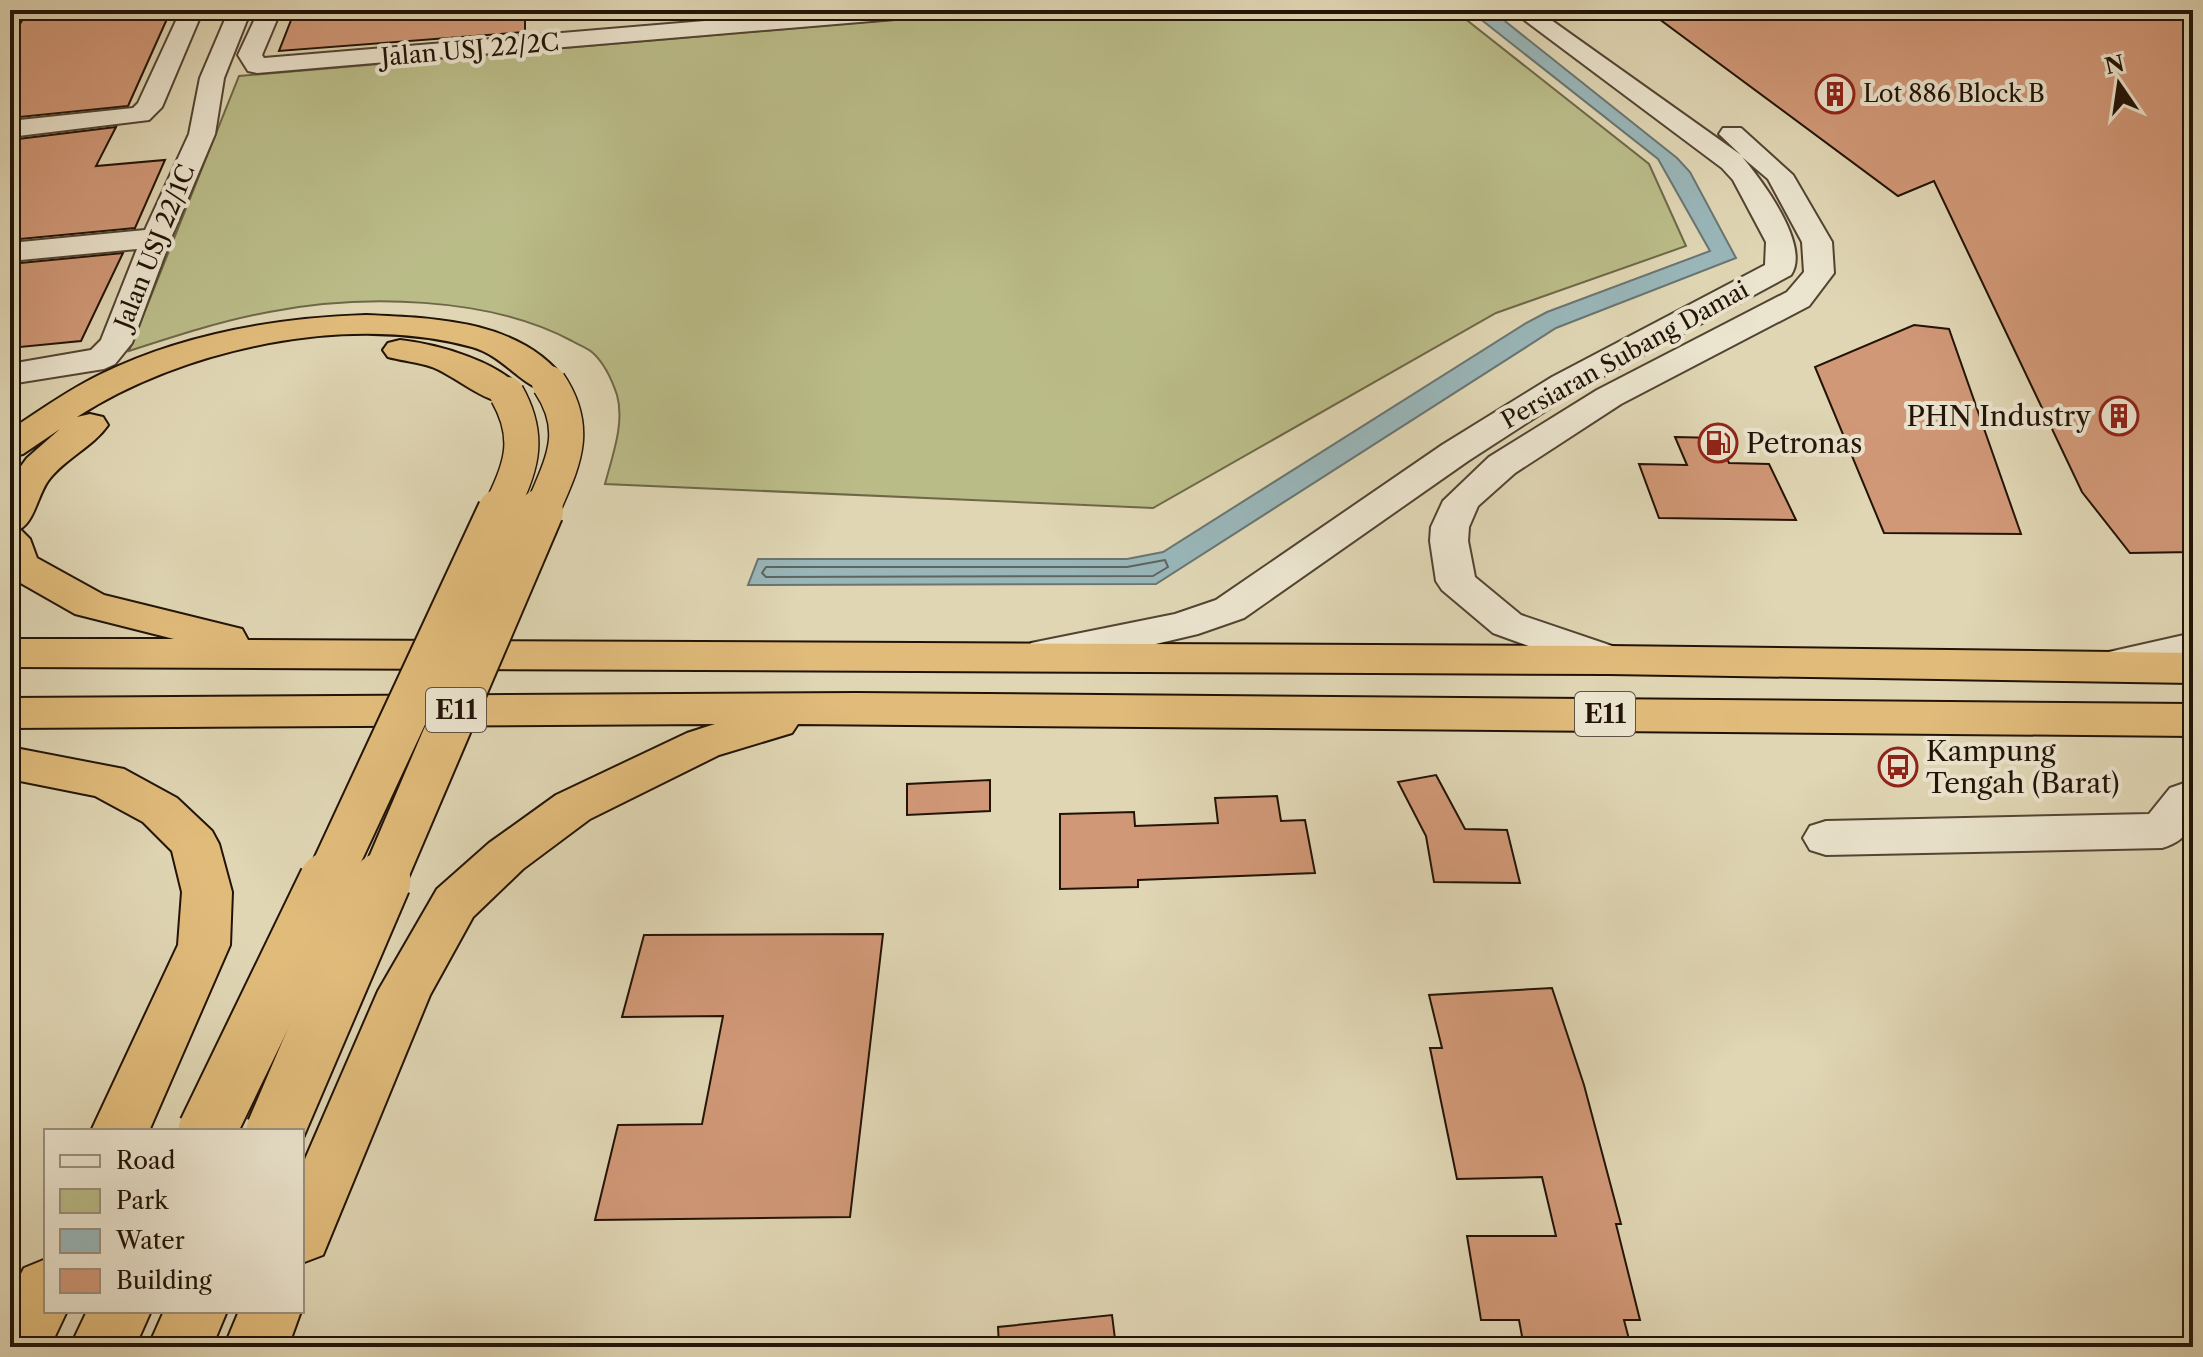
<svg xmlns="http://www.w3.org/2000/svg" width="2203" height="1357" viewBox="0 0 2203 1357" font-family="'Libre Caslon Text',serif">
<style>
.green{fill:#babc88;stroke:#6e6848;stroke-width:2}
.water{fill:#99b6b9;stroke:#697572;stroke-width:2}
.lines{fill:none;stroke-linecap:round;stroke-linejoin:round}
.shore{stroke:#5e6460;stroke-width:2}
.building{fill:#d19877;stroke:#221307;stroke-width:2}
.minor-casing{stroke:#524432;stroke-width:4}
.highway-casing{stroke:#221307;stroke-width:4}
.minor{fill:#ebe4ce;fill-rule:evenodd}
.highway{fill:#e0bb7a;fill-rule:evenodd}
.highway-bridge-far2-casing{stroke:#221307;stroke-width:37;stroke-linecap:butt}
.highway-bridge-far1-casing{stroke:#221307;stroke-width:48;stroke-linecap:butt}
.highway-bridge-casing{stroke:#221307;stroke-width:61;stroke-linecap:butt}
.highway-bridge-far2{stroke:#e0bb7a;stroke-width:34}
.highway-bridge-far1{stroke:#e0bb7a;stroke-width:44}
.highway-bridge{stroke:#e0bb7a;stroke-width:57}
.labels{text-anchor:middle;stroke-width:8;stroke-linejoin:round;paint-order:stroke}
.far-street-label{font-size:24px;fill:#221307;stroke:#ebe4ce}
.far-poi-label{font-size:24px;fill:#221307;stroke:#ebe4ce;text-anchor:start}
.shield{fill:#ebe4ce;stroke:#5e5243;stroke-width:2}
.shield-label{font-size:26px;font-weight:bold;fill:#221307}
.poi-label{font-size:28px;fill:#221307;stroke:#ebe4ce;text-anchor:start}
</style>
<rect width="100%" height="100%" fill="#e0d6b4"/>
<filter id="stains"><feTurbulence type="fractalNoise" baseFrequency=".0025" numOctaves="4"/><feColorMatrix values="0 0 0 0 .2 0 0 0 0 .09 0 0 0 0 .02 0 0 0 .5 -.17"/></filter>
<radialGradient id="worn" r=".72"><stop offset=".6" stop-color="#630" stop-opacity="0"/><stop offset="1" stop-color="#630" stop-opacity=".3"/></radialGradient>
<path class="green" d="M1006,10H1454L1649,164L1686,246L1496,313L1153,508L605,484C612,457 625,423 617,395C612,380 605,364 593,353C588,348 579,345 572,341C489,296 361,294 269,312C221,321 175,336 129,351L239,76Z"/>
<polygon class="water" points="1469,10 1491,10 1677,158 1690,172 1736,258 1556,328 1156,584 748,585 758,559 1127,559 1163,552 1526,323 1547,312 1710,251 1658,159"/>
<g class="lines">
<polygon class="shore" points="1165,560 1168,567 1153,576 766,577 762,573 766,567 1127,567"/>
</g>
<g class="building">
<polygon points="171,10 128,106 10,118 10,25 20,24 23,19"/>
<polygon points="295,10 525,10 525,32 279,51"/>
<polygon points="1647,10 2193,10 2193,552 2130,553 2082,492 1934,181 1898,196"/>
<polygon points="116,127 96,166 165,160 135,228 10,240 10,140"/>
<polygon points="123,253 81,341 10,348 10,264"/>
<polygon points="1914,325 1949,329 2021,534 1884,533 1815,367"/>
<polygon points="1675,437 1718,438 1729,463 1769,464 1796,520 1659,518 1639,464 1687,465"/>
<polygon points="1436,775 1465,829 1507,830 1520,883 1434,882 1426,836 1398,782"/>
<polygon points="990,780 990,811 907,815 907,784"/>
<polygon points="1277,796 1281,821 1305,820 1315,873 1138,880 1138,887 1060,889 1060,814 1134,812 1135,826 1218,823 1215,798"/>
<polygon points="883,934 850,1217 595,1220 618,1125 702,1124 723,1016 622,1017 644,935"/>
<polygon points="1552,988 1584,1085 1621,1224 1616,1224 1640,1320 1624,1320 1631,1347 1524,1347 1519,1320 1481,1320 1467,1236 1556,1236 1542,1177 1457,1179 1430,1048 1442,1048 1429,995"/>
<polygon points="1112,1315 1116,1347 999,1347 998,1327"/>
</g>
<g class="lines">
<g class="minor-casing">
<g id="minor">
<polygon points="181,10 203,10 162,107 149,120 10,137 10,121 133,108 138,103"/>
<polygon points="229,10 251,10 224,78 215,134 171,238 132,343 115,364 104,369 10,384 10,364 91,350 101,340 137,249 10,261 10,243 145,230 189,134 200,78"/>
<polygon points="259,10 281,10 262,55 264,58 837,10 930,10 927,15 919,17 257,73 248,71 238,55"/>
<path d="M1511,10H1537L1741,155L1719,134L1723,128H1741L1793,175L1832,242L1834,273L1809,306L1621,404L1515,473L1478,506L1469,527L1468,541L1475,577L1521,615L1624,650L1630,660L1624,670L1609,674L1594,670L1493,633L1442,590L1436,581L1430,541L1431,527L1443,501L1489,457L1597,390L1787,292L1804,272L1802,242L1768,179L1742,157C1762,180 1811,246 1791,275L1576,391L1468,461L1244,618L1198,634L1088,660L1046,667L1031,663L1025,653L1031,643L1175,614L1216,600L1442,445L1552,377L1765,265L1766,242L1733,180L1722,168Z"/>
<polygon points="2193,633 2193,659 2106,680 2091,676 2085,666 2091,656"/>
<path d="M2193,780C2193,812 2199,837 2162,848L1826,855L1810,850L1803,838L1810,826L1826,821L2149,814L2170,788Z"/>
</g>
</g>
<g class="highway-casing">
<g id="highway">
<path d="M366,315C435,318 523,320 567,383L561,390C528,399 509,357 472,347C347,313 184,348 77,417L90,414L103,417L108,425C93,447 64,459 48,481C38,495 34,522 20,529L30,539L37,558L104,595L242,629L248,640L1609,646L2193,653V683L1609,674L10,667V639H174L75,614L10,577V481L27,458L60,429L23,454L10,457V430C39,411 68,390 99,375C182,334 274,318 366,315Z"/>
<path d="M400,340C437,344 503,362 525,394L520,402C489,409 460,378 432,367C418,362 403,361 388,357L383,350L388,343Z"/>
<polygon points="857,693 2193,704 2193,736 798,724 792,733 719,755 590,819 523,869 473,917 430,995 323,1255 302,1263 302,1166 378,991 437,889 489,843 556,795 687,733 715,724 10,728 10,698"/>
<polygon points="10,747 124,769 177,798 212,831 219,844 232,892 230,945 149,1131 91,1131 178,945 182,892 172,851 143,822 95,796 10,779"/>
<polygon points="46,1259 46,1311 67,1311 50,1347 10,1347 10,1295 24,1268"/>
<polygon points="87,1311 151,1311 135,1347 70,1347"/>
<polygon points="164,1311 227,1311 212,1347 148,1347"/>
<polygon points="239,1311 301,1311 288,1347 224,1347"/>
</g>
</g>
<use href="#minor" class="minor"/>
<use href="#highway" class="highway"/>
<g class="highway-bridge-far2-casing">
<g id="highway-bridge-far2">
<path d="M499,513C520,469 533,440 507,394"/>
<path d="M541,513C561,465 582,432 549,383"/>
</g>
</g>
<g class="highway-bridge-far1-casing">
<g id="highway-bridge-far1">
<polyline points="327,883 500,511"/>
<polyline points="382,883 541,511"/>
</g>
</g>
<g class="highway-bridge-casing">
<g id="highway-bridge">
<polyline points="207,1131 328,881"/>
<polyline points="275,1131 382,881"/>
</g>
</g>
<use href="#highway-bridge-far2" class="highway-bridge-far2"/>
<use href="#highway-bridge-far1" class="highway-bridge-far1"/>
<use href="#highway-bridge" class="highway-bridge"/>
</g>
<defs>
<g id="building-ring" transform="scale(2)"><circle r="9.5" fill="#ebe4ce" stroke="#8f2418" stroke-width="1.5"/><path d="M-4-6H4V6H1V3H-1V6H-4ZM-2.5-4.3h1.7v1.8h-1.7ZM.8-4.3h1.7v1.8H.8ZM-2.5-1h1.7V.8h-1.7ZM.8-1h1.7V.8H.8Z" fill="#8f2418"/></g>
<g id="fuel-ring" transform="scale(2)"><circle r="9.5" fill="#ebe4ce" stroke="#8f2418" stroke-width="1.5"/><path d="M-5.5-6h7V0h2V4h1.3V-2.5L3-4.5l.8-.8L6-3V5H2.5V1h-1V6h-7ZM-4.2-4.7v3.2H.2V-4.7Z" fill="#8f2418"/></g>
<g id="bus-ring" transform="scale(2)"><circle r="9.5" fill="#ebe4ce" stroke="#8f2418" stroke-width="1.5"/><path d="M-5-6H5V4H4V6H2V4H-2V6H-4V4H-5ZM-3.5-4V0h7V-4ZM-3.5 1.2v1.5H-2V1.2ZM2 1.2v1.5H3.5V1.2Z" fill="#8f2418"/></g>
</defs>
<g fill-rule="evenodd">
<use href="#building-ring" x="1835" y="94"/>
<use href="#building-ring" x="2119" y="416"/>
<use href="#fuel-ring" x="1718" y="443"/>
<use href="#bus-ring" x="1898" y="767"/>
</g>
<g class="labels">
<g class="far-street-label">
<text transform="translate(470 50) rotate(-5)" y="8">Jalan USJ 22/2C</text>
<text transform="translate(155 247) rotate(-68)" y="8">Jalan USJ 22/1C</text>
<text transform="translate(1625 355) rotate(-29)" y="8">Persiaran Subang Damai</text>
</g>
<g class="far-poi-label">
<text x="1863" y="102">Lot 886 Block B</text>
</g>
<g class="shield">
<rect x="426" y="688" width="60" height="44" rx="6"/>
<rect x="1575" y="692" width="60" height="44" rx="6"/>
</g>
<g class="shield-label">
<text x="456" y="719">E11</text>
<text x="1605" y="723">E11</text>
</g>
<g class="poi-label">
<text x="2091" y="426" text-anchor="end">PHN Industry</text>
<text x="1746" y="453">Petronas</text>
<text x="1926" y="761">Kampung<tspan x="1926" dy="32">Tengah (Barat)</tspan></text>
</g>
</g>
<rect width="2203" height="1357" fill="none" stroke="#e0d6b4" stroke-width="40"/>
<rect x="12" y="12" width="2179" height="1333" fill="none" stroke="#221307" stroke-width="4"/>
<rect x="20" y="20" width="2163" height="1317" fill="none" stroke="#221307" stroke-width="2"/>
<rect x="44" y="1129" width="260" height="184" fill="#ebe4ce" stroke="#9b907e" stroke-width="2"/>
<rect x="60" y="1155" width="40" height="12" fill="#ebe4ce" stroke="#9b907e" stroke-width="2"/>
<text x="116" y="1169" font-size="24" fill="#221307">Road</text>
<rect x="60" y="1189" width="40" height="24" fill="#babc88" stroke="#9b907e" stroke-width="2"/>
<text x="116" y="1209" font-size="24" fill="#221307">Park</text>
<rect x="60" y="1229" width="40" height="24" fill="#99b6b9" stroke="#9b907e" stroke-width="2"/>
<text x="116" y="1249" font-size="24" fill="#221307">Water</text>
<rect x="60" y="1269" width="40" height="24" fill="#d19877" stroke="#9b907e" stroke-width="2"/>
<text x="116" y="1289" font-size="24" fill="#221307">Building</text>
<g transform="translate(2119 84) rotate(347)" stroke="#ebe4ce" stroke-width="6" paint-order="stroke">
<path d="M0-6L14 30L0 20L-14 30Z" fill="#221307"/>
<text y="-12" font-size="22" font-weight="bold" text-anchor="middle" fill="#221307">N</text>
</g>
<rect width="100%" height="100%" filter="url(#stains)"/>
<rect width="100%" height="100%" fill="url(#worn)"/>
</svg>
